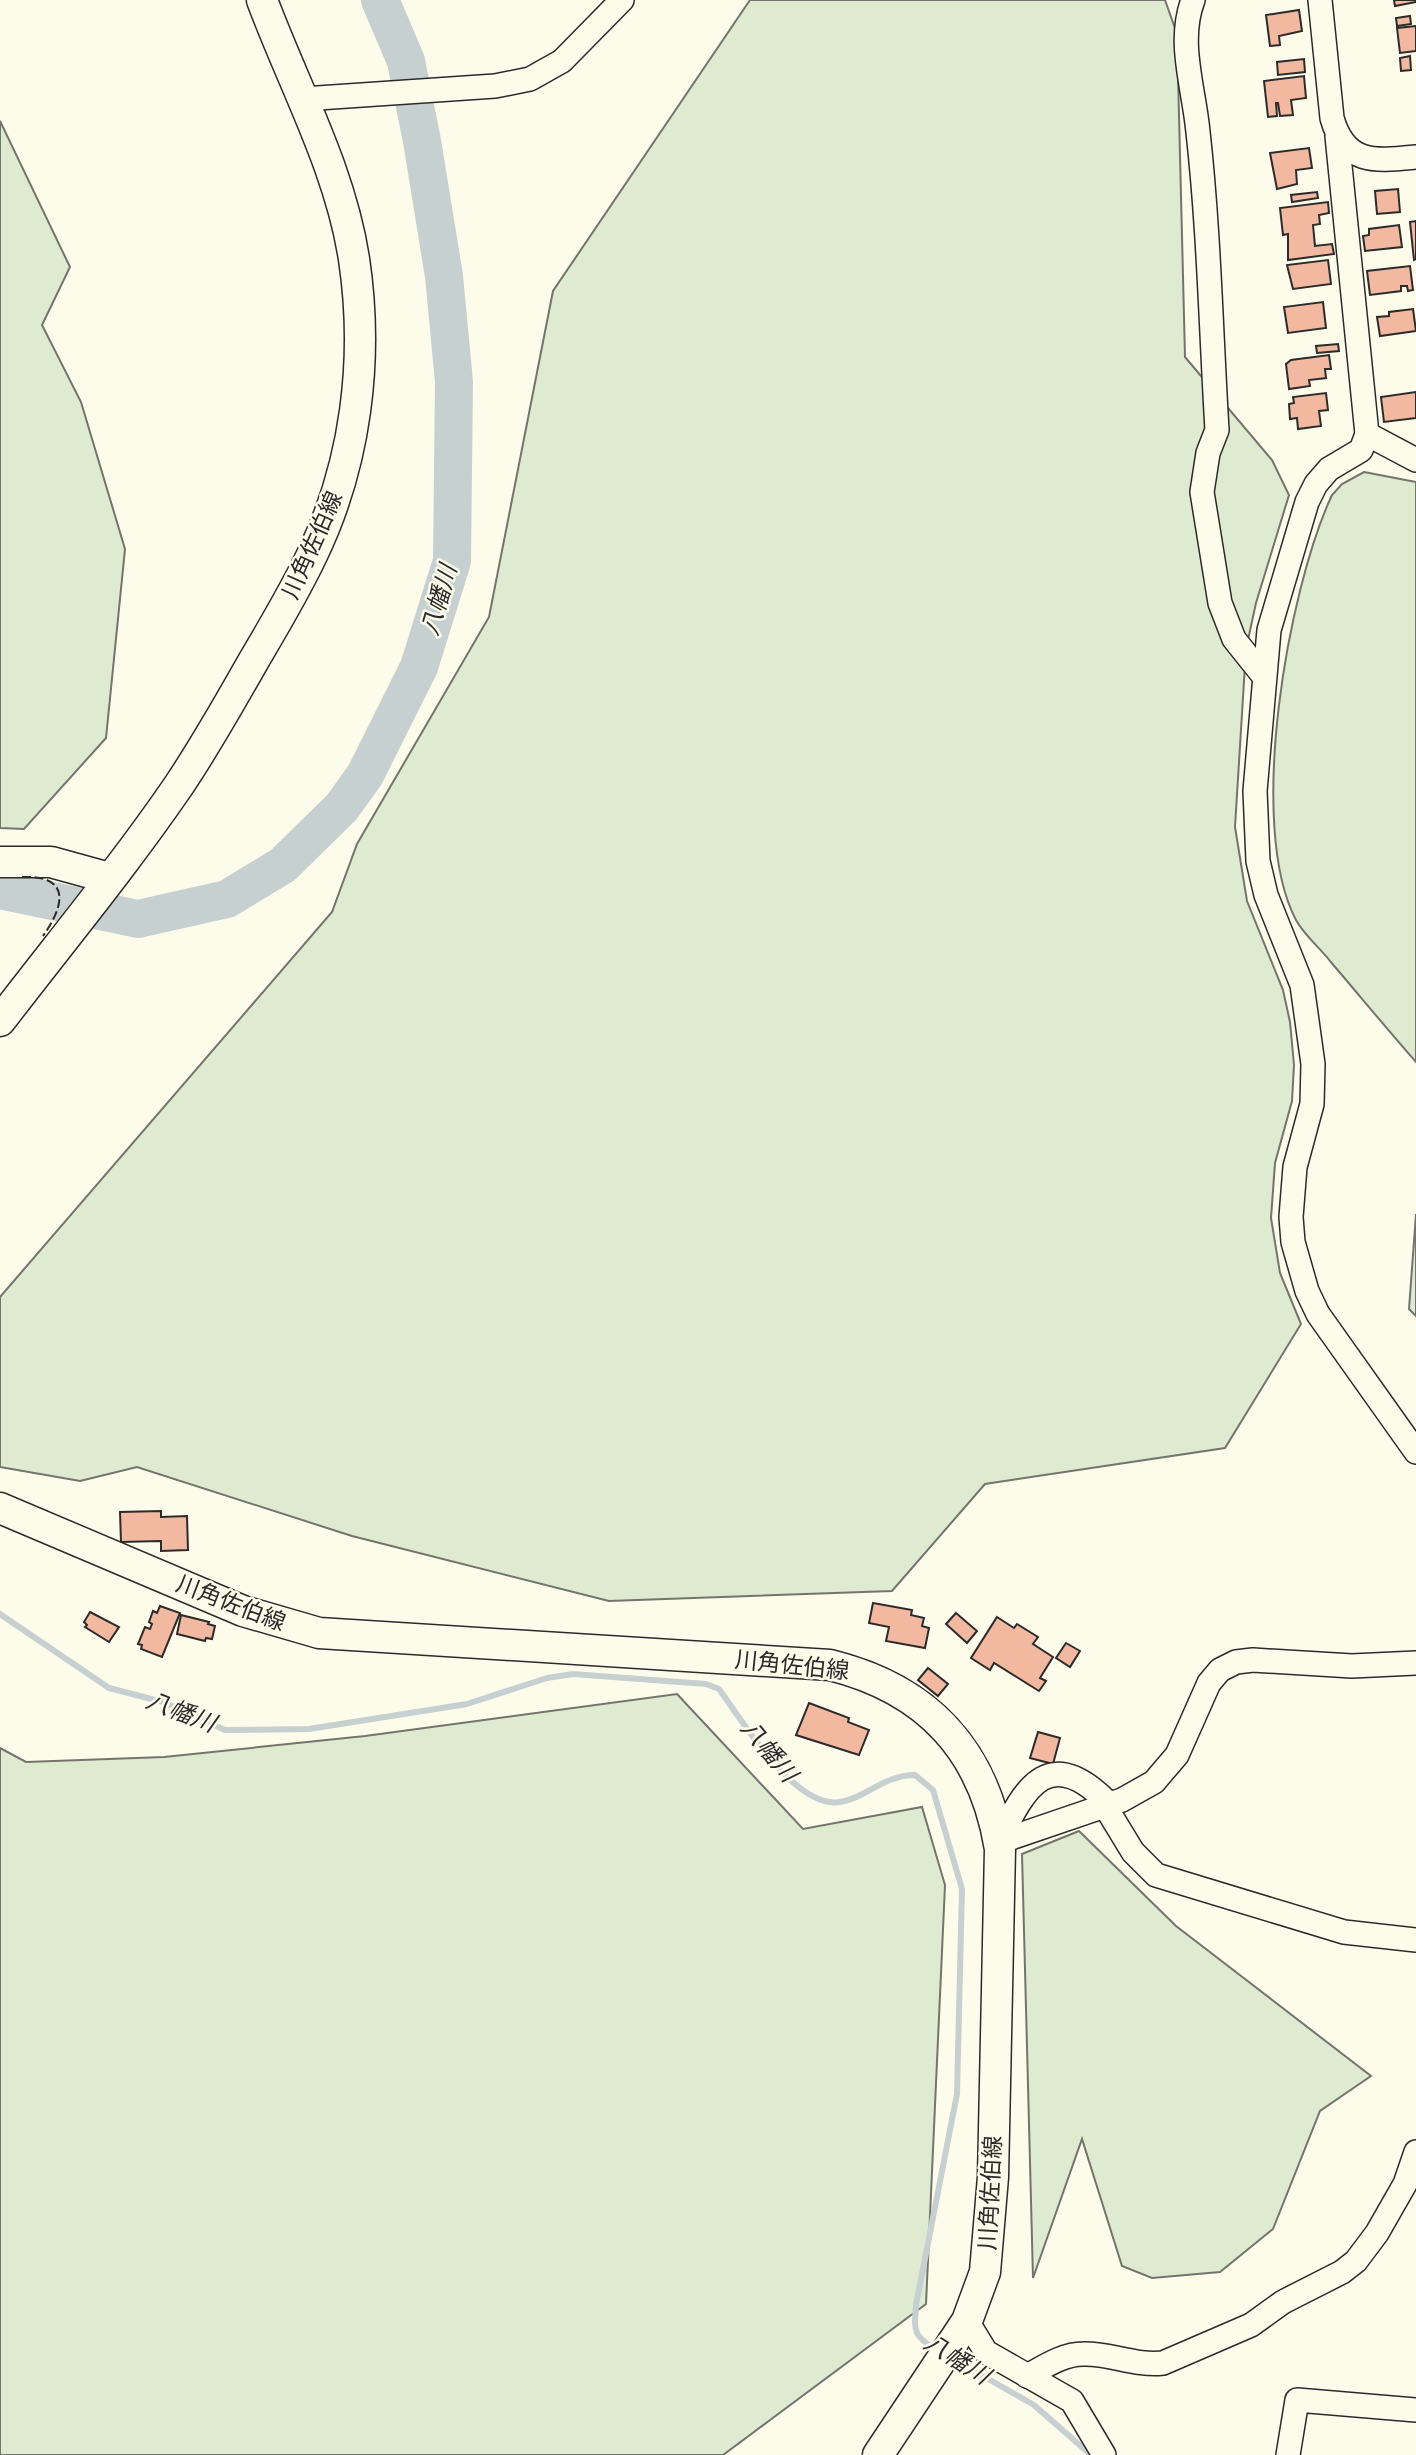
<svg xmlns="http://www.w3.org/2000/svg" width="1416" height="2455" viewBox="0 0 1416 2455" font-family="Roboto,'Noto Sans JP',sans-serif">
<style>
.green{fill:#deebd1;stroke:#74746e;stroke-width:2}
.lines{fill:none;stroke-linecap:round;stroke-linejoin:round}
.stream{stroke:#c7d0d0;stroke-width:6}
.river{stroke:#c7d0d0;stroke-width:38}
.building{fill:#f2b8a0;stroke:#2b2b2b;stroke-width:2}
.minor-casing{stroke:#2b2b2b;stroke-width:26}
.major-casing{stroke:#2b2b2b;stroke-width:33}
.minor{stroke:#fdfbea;stroke-width:23}
.major{stroke:#fdfbea;stroke-width:30}
.fence{stroke:#2b2b2b;stroke-width:2;stroke-dasharray:9 3.5;stroke-linecap:butt}
.labels{text-anchor:middle;stroke-width:5;stroke-linejoin:round;paint-order:stroke}
.street-label{font-size:23px;fill:#2b2b2b;stroke:#fdfbea}
.water-label{font-size:24px;font-style:italic;fill:#2b2b2b;stroke:#fdfbea}
</style>
<rect width="100%" height="100%" fill="#fdfbea"/>
<g class="green">
<polygon points="750,0 1165,0 1177,34 1185,357 1272,460 1289,495 1256,603 1246,649 1235,827 1247,901 1283,990 1290,1022 1294,1065 1292,1101 1275,1163 1271,1218 1280,1273 1301,1324 1225,1448 985,1484 892,1591 609,1601 352,1536 137,1467 80,1481 0,1467 0,1297 332,912 357,844 489,617 553,291"/>
<polygon points="0,121 70,267 42,325 81,402 125,549 106,738 24,829 0,828"/>
<path d="M1364,472L1416,482V1062C1387,1029 1359,995 1330,961C1320,948 1304,935 1296,920C1246,825 1288,589 1332,495L1342,484Z"/>
<polygon points="1416,1214 1416,1316 1409,1309"/>
<polygon points="677,1694 803,1829 922,1807 945,1885 926,2304 723,2455 0,2455 0,1748 26,1762 164,1757 365,1736"/>
<polygon points="1079,1831 1176,1926 1371,2076 1320,2111 1273,2229 1220,2272 1152,2278 1122,2266 1082,2139 1033,2278 1022,1854"/>
</g>
<g class="lines">
<g class="stream">
<path d="M0,1614L109,1688L163,1702L225,1730L309,1729L467,1704L547,1678L573,1674L706,1684L719,1689C743,1722 795,1809 840,1802C867,1798 883,1775 915,1775L933,1790L962,1889L957,2094L916,2305C914,2332 913,2336 937,2350"/>
<polyline points="953,2359 1034,2405 1091,2455"/>
</g>
<polyline class="river" points="0,890 138,919 227,899 283,865 342,807 365,775 419,667 452,561 454,382 444,276 422,141 406,61 380,0"/>
</g>
<g class="building">
<polygon points="1394,0 1416,0 1416,2 1395,6"/>
<polygon points="1299,10 1302,31 1279,36 1280,45 1270,46 1266,15"/>
<polygon points="1410,16 1411,24 1397,26 1396,18"/>
<polygon points="1416,26 1416,51 1400,53 1397,28"/>
<polygon points="1410,56 1411,70 1401,71 1400,58"/>
<polygon points="1304,59 1305,72 1278,75 1277,62"/>
<polygon points="1304,76 1306,98 1291,100 1293,115 1280,116 1278,103 1276,103 1277,116 1268,117 1264,81"/>
<polygon points="1309,148 1312,168 1296,170 1297,184 1277,189 1270,153"/>
<polygon points="1398,189 1400,212 1377,214 1375,191"/>
<polygon points="1317,192 1318,198 1292,202 1291,195"/>
<polygon points="1328,202 1329,213 1319,215 1320,224 1313,225 1315,246 1332,244 1334,254 1288,260 1288,234 1283,235 1280,208"/>
<polygon points="1416,221 1416,259 1414,260 1410,222"/>
<polygon points="1399,225 1402,247 1365,251 1363,236 1369,235 1369,229"/>
<polygon points="1328,260 1331,284 1293,289 1287,265"/>
<polygon points="1410,266 1413,290 1408,291 1407,286 1401,286 1401,291 1370,295 1367,271"/>
<polygon points="1323,302 1326,328 1288,333 1284,307"/>
<polygon points="1413,309 1416,331 1380,336 1377,317 1389,316 1389,312"/>
<polygon points="1338,344 1339,351 1317,353 1316,346"/>
<polygon points="1329,355 1331,369 1325,369 1326,378 1309,380 1310,386 1289,389 1286,364 1291,360"/>
<polygon points="1416,392 1416,418 1384,422 1381,397"/>
<polygon points="1326,393 1328,410 1319,411 1321,426 1298,429 1297,418 1290,419 1289,404 1294,403 1293,397"/>
<polygon points="161,1511 161,1517 187,1516 188,1550 161,1551 161,1541 121,1542 120,1512"/>
<polygon points="873,1603 912,1610 911,1615 924,1618 922,1626 929,1628 925,1648 886,1641 889,1627 869,1623"/>
<polygon points="160,1606 180,1613 162,1657 141,1649 142,1645 138,1644 145,1627 150,1629 152,1624 149,1622 153,1611 157,1613"/>
<polygon points="90,1612 119,1627 109,1642 85,1627 87,1625 84,1622"/>
<polygon points="956,1613 977,1631 967,1643 946,1624"/>
<polygon points="181,1615 209,1622 208,1624 215,1626 212,1639 206,1638 205,1641 177,1634"/>
<polygon points="997,1617 1014,1628 1017,1624 1038,1637 1033,1644 1053,1657 1040,1678 1046,1681 1039,1691 994,1663 990,1670 971,1658"/>
<polygon points="1066,1643 1080,1651 1070,1667 1056,1658"/>
<polygon points="928,1668 948,1684 938,1696 918,1680"/>
<polygon points="809,1703 849,1718 848,1722 869,1730 859,1755 796,1735"/>
<polygon points="1038,1732 1060,1738 1053,1764 1030,1758"/>
</g>
<g class="lines">
<g class="minor-casing">
<g id="minor">
<path d="M1193,0C1177,42 1194,88 1198,132C1209,230 1211,331 1217,430L1208,453L1202,492L1220,603L1234,639L1262,674"/>
<path d="M1320,0L1332,118C1345,165 1375,161 1416,157"/>
<polyline points="303,99 495,86 530,79 562,61 622,0"/>
<polyline points="1337,136 1367,434 1416,460"/>
<polyline points="1367,434 1361,450 1329,469 1316,484 1307,502 1269,630 1255,791 1258,861 1266,895 1302,985 1313,1064 1312,1104 1295,1167 1291,1217 1293,1242 1307,1291 1318,1314 1416,1452"/>
<polyline points="1105,1806 1133,1852 1156,1875 1344,1932 1416,1940"/>
<polyline points="999,1842 1122,1800 1154,1782 1177,1755 1209,1683 1220,1670 1236,1662 1253,1660 1352,1666 1416,1663"/>
<path d="M999,1842C1025,1784 1051,1744 1109,1804"/>
<polyline points="967,2321 986,2352 1072,2401 1104,2455"/>
<path d="M1027,2376C1044,2367 1063,2354 1083,2354C1110,2353 1135,2366 1163,2363L1251,2325L1283,2302L1342,2272L1356,2261L1377,2233L1405,2184L1416,2152"/>
<polyline points="1288,2455 1297,2400 1416,2410"/>
</g>
</g>
<g class="major-casing">
<g id="major">
<polyline points="0,862 51,862 109,878"/>
<path d="M0,1021C59,944 122,868 177,788C205,747 229,704 254,660C274,626 295,591 312,555C356,464 369,359 354,259C340,168 294,86 262,0"/>
<path d="M0,1508L243,1611L319,1633L830,1665C927,1689 984,1750 1000,1849L993,2177L985,2272L967,2321L878,2455"/>
</g>
</g>
<use href="#minor" class="minor"/>
<use href="#major" class="major"/>
<path class="fence" d="M22,877C71,875 65,905 43,936"/>
</g>
<g class="labels">
<g class="street-label">
<text transform="translate(312 545) rotate(-66)" y="8">川角佐伯線</text>
<text transform="translate(231 1603) rotate(21)" y="8">川角佐伯線</text>
<text transform="translate(792 1665) rotate(6)" y="8">川角佐伯線</text>
<text transform="translate(990 2193) rotate(-87)" y="8">川角佐伯線</text>
</g>
<g class="water-label">
<text transform="translate(439 600) rotate(-74)" y="8">八幡川</text>
<text transform="translate(181 1712) rotate(21)" y="8">八幡川</text>
<text transform="translate(769 1751) rotate(50)" y="8">八幡川</text>
<text transform="translate(957 2359) rotate(32)" y="8">八幡川</text>
</g>
</g>
</svg>
